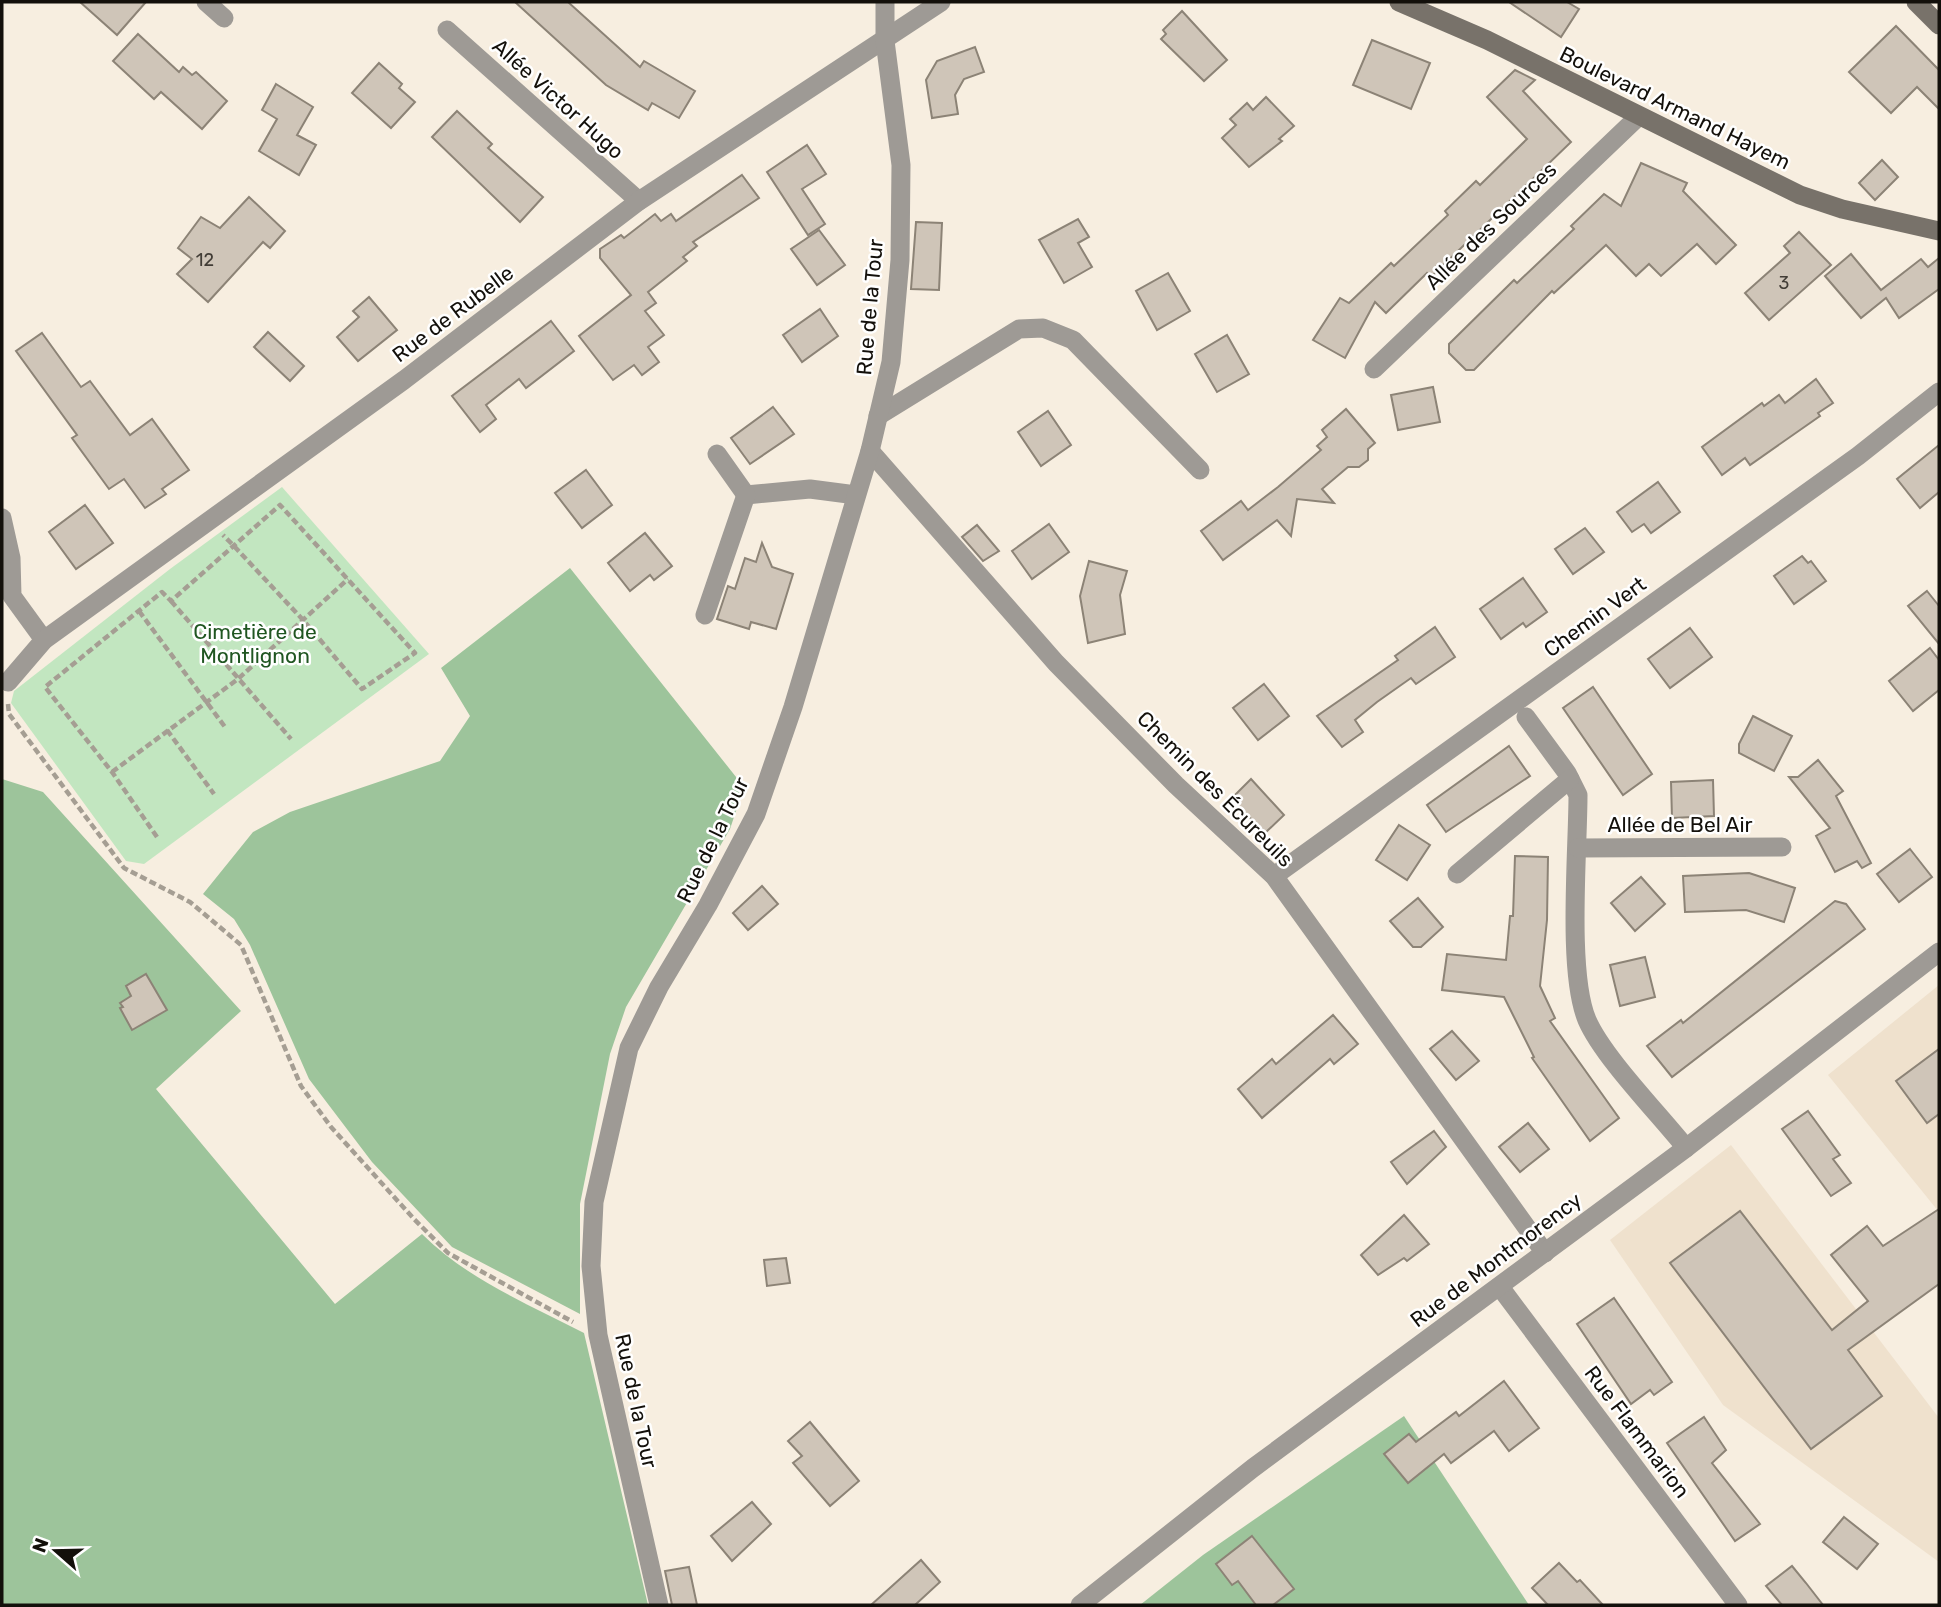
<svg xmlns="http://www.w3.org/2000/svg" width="1941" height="1607" viewBox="0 0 1941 1607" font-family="Rubik,sans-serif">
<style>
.built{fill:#efe1cd}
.green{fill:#c2e6c0}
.forest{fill:#9dc49b}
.building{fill:#cfc5b8;stroke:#8c8376;stroke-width:2}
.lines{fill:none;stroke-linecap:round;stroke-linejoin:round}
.path{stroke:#a59e93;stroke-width:4.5;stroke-dasharray:7 3.5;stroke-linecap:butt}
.minor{stroke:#9e9a95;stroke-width:19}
.tertiary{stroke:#9e9a95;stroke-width:19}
.secondary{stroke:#78726a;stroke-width:19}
.labels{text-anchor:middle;stroke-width:5;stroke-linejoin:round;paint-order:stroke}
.number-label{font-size:18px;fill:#423d36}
.street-label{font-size:21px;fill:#13100b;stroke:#fff}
.park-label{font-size:21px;fill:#205621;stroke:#fff}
</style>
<rect width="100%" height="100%" fill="#f7eee0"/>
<g class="built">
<polygon points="1939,985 1939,1212 1828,1075"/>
<polygon points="1731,1145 1939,1418 1939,1562 1723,1405 1610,1240"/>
</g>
<polygon class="green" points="282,487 429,654 144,864 126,861 11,703 14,691 170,569"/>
<g class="forest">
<polygon points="570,568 744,787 730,829 626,1007 610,1054 580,1204 580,1314 452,1247 372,1162 309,1079 250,945 234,919 203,894 253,832 290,812 440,761 470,716 441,668"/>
<path d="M2,779L43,792L241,1011L156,1089L335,1304L422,1234C467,1279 528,1304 584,1333L648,1605H2Z"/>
<polygon points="1404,1416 1529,1605 1140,1605 1203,1555"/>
</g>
<g class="building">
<polygon points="80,2 146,2 117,35"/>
<polygon points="515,2 568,2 640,67 644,61 695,91 679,118 652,103 648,110 606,85"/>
<polygon points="1509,2 1567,2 1579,9 1561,37"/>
<polygon points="1182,11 1227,60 1204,81 1161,39 1166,34 1163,30"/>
<polygon points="1896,26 1939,70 1939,109 1917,87 1891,113 1849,72"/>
<polygon points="138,34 179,72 183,67 192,75 196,72 227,101 202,129 161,92 154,99 113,61"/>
<polygon points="1372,40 1430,63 1411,109 1353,85"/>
<polygon points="975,47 984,72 964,79 955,95 958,114 932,118 926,80 937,61"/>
<polygon points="379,63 402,84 399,88 415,102 391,128 352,93"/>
<polygon points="1515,70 1535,80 1523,91 1571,142 1431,277 1427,273 1386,313 1375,302 1345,358 1313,340 1340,298 1349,303 1391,263 1394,266 1448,215 1445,211 1476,181 1480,185 1527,139 1487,97"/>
<polygon points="276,84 313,107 297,135 316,145 299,175 259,151 277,119 262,110"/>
<polygon points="1266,97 1294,126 1279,139 1282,141 1249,167 1222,138 1236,125 1230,119 1247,103 1253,110"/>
<polygon points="457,111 492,144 488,148 543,197 520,222 432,137"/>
<polygon points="807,145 826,174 802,189 825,224 808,235 767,172"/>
<polygon points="1882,160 1898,177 1875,200 1859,183"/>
<polygon points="1641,163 1687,183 1683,191 1736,245 1716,264 1697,244 1661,276 1649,264 1636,276 1606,245 1554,293 1552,291 1474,370 1466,370 1449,353 1449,344 1514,280 1517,283 1574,229 1571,226 1604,194 1621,206"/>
<polygon points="742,175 759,198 693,242 697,246 683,257 687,261 648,292 656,303 645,311 664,335 648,347 659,362 642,375 634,365 613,380 579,336 631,295 600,258 600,249 621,235 624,238 655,214 661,221 671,214 676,221"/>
<polygon points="249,197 285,231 270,248 263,242 208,302 177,274 192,259 178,248 201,217 220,228"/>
<polygon points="1078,219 1089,237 1078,243 1092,267 1064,283 1039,240"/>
<polygon points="916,222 942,223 939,290 911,289"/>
<polygon points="819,230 845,265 817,285 791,249"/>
<polygon points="1799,232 1831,265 1769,320 1745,293 1790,253 1784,246"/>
<polygon points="1851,254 1881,290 1921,259 1928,267 1939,258 1939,289 1899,318 1886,298 1861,318 1825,276"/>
<polygon points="1168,273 1190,311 1157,330 1136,291"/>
<polygon points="369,297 397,330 358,361 337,337 359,317 353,311"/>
<polygon points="820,309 838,336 802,362 783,335"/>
<polygon points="551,321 574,351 526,388 519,379 486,405 496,419 480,432 452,396"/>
<polygon points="268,332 304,366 290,381 254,347"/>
<polygon points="42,333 81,387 90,381 130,435 152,419 189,470 162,489 166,494 145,508 124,479 109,489 72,438 77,435 16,351"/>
<polygon points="1227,335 1249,374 1217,392 1195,354"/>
<polygon points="1816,379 1833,403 1818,413 1820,416 1750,465 1745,458 1722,475 1702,447 1762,403 1764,406 1779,395 1785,403"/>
<polygon points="1433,387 1440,422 1398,430 1391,395"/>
<polygon points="773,407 794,434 750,464 731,438"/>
<polygon points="1346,409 1375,443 1368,449 1368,460 1359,467 1348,467 1322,489 1334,503 1297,499 1291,536 1277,520 1223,560 1201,531 1241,501 1248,510 1278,487 1321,450 1317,446 1327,437 1322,430"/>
<polygon points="1048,411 1071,445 1041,466 1018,432"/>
<polygon points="1939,445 1939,492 1920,508 1897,479"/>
<polygon points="586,470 612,505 582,528 555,493"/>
<polygon points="1658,482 1680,512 1651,533 1644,524 1632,532 1617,512"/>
<polygon points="85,505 113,543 76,569 49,532"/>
<polygon points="1049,524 1069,552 1032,579 1012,551"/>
<polygon points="977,525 999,551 983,561 962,537"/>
<polygon points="1585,528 1604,552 1573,574 1555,549"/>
<polygon points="645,533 672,566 654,580 650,575 630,591 608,563"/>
<polygon points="762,543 772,567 793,574 776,629 751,622 749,629 717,619 728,586 735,589 745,558 756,562"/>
<polygon points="1802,556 1808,563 1811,561 1826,581 1794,604 1774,576"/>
<polygon points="1089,561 1127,571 1120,595 1125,634 1088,643 1080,596"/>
<polygon points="1523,578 1547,612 1526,627 1523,623 1501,639 1480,609"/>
<polygon points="1927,591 1939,606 1939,644 1908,606"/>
<polygon points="1435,627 1455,657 1416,684 1411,678 1377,702 1355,720 1363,732 1342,747 1317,716 1398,660 1395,656"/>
<polygon points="1690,628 1712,657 1670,688 1648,659"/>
<polygon points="1930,648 1939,660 1939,690 1913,711 1889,681"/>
<polygon points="1264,684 1289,716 1258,740 1233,708"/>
<polygon points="1593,687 1652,774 1623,795 1563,708"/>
<polygon points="1753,716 1792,736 1774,771 1739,753 1739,744"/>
<polygon points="1509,746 1530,776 1446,832 1427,805"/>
<polygon points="1818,760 1843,791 1836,796 1871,863 1862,868 1857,861 1835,872 1816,836 1830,828 1789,777 1798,777"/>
<polygon points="1251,779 1284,815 1265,833 1231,799"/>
<polygon points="1713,780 1714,816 1672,818 1671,782"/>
<polygon points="1399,825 1430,845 1407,880 1376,860"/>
<polygon points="1910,849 1932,877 1899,902 1877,874"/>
<polygon points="1515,856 1548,857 1547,920 1540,986 1555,1018 1550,1021 1619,1118 1590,1141 1532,1058 1534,1057 1504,997 1442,990 1447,954 1506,960 1510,916 1513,916"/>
<polygon points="1749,873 1795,888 1784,922 1746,910 1685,912 1683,876"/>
<polygon points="1641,877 1665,904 1635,931 1611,903"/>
<polygon points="762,886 778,904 748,930 733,913"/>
<polygon points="1418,898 1443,927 1421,947 1413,947 1390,921"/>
<polygon points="1835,901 1846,904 1865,929 1672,1077 1647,1046 1681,1020 1683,1023"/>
<polygon points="1645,957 1655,997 1620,1006 1610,965"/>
<polygon points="146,974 167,1010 132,1030 120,1008 123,1007 120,1003 131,996 126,986"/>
<polygon points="1333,1015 1358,1044 1334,1064 1330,1059 1262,1118 1238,1089 1272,1059 1276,1064"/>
<polygon points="1452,1031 1479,1061 1456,1080 1430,1049"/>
<polygon points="1939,1049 1939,1114 1927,1123 1896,1081"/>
<polygon points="1808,1111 1840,1155 1833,1159 1851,1183 1831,1196 1782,1129"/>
<polygon points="1528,1123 1549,1149 1520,1172 1499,1147"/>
<polygon points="1434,1131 1446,1147 1407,1184 1391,1162"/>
<polygon points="1939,1209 1939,1284 1848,1350 1882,1396 1811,1449 1670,1263 1740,1211 1832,1330 1868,1301 1831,1255 1867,1226 1883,1246"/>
<polygon points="1404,1215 1429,1244 1407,1261 1404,1258 1378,1275 1361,1255"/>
<polygon points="786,1258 790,1283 767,1286 764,1260"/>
<polygon points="1614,1298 1672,1382 1654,1395 1650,1390 1631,1404 1577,1324"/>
<polygon points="1504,1381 1539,1428 1509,1451 1494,1431 1451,1463 1444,1454 1408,1483 1384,1454 1409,1434 1416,1442 1456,1412 1459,1416"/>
<polygon points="1704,1417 1726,1450 1712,1463 1760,1524 1735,1541 1667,1443"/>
<polygon points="810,1422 859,1481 830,1506 793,1463 802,1456 788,1441"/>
<polygon points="752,1502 771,1524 732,1561 711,1536"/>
<polygon points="1844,1517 1878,1544 1857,1569 1823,1542"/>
<polygon points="1252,1536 1294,1589 1273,1605 1256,1605 1238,1581 1232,1585 1216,1564"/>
<polygon points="921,1560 940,1582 915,1605 871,1605"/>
<polygon points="1559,1563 1577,1582 1580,1580 1603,1605 1548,1605 1532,1588"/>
<polygon points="1792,1566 1806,1583 1823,1605 1782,1605 1766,1586"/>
<polygon points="689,1567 697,1605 672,1605 665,1571"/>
</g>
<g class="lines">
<g class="path">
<polyline points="171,601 291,739"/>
<polyline points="139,611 225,727"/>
<polyline points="8,704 9,714 124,868 190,902 241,945 301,1086 331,1127 414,1219 448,1253 573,1322"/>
<polyline points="167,730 214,794"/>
<polyline points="112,772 238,679 348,579"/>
<polyline points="157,837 112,772 45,687 162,592 171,601 280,505 415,653 362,689 304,621 233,545 223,535"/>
</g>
<g class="minor">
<polyline points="206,2 224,18"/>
<polyline points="447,30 639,201"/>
<polyline points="1374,369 1639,116"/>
<polyline points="878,416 1019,329 1043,328 1073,340 1200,470"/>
<polyline points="870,451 1056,663 1176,785 1274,876 1545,1253"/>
<polyline points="717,454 746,495 810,489 856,495"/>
<polyline points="2,518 11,558 12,596 44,640"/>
<polyline points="705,615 746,495"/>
<polyline points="8,682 44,640 404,380 639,201 941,2"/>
<path d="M1526,717L1567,773L1578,795C1578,851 1567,972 1587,1020C1603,1057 1659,1114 1686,1148"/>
<polyline points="1578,848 1782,847"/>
<polyline points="1457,874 1570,779"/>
<polyline points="1274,876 1858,456 1939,392"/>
<polyline points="1500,1287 1738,1605"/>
<polyline points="659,1605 598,1335 591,1266 594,1202 629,1048 659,987 708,905 756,814 793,707 870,451 891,362 900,260 901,165 885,41 885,2"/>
</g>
<polyline class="tertiary" points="1080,1605 1253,1468 1686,1148 1939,952"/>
<g class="secondary">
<polyline points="1399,2 1487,40 1800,195 1842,209 1939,231"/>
<polyline points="1916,2 1939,25"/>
</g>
</g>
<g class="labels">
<g class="number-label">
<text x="205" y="266">12</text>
<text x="1784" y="289">3</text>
</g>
<g class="street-label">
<text transform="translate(558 99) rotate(42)" y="7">Allée Victor Hugo</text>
<text transform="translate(1675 108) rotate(26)" y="7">Boulevard Armand Hayem</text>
<text transform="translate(1491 226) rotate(-44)" y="7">Allée des Sources</text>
<text transform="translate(870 307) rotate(-85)" y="7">Rue de la Tour</text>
<text transform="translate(453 314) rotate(-37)" y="7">Rue de Rubelle</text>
<text transform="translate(1595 617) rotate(-36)" y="7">Chemin Vert</text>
<text transform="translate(1215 789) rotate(45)" y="7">Chemin des Écureuils</text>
<text x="1680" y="832">Allée de Bel Air</text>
<text transform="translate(713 840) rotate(-64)" y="7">Rue de la Tour</text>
<text transform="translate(1496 1260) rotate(-37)" y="7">Rue de Montmorency</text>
<text transform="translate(636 1401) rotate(78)" y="7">Rue de la Tour</text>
<text transform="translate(1637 1432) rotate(53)" y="7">Rue Flammarion</text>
</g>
<g class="park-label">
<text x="255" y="639">Cimetière de<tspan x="255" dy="24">Montlignon</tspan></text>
</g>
</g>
<rect width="1941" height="1607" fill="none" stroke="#13100b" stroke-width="7"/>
<g transform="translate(56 1551) rotate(290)" stroke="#ffffff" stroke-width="5" paint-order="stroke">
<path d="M0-5L12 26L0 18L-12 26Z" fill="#13100b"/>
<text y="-10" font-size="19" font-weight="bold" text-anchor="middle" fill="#13100b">N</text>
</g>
</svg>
